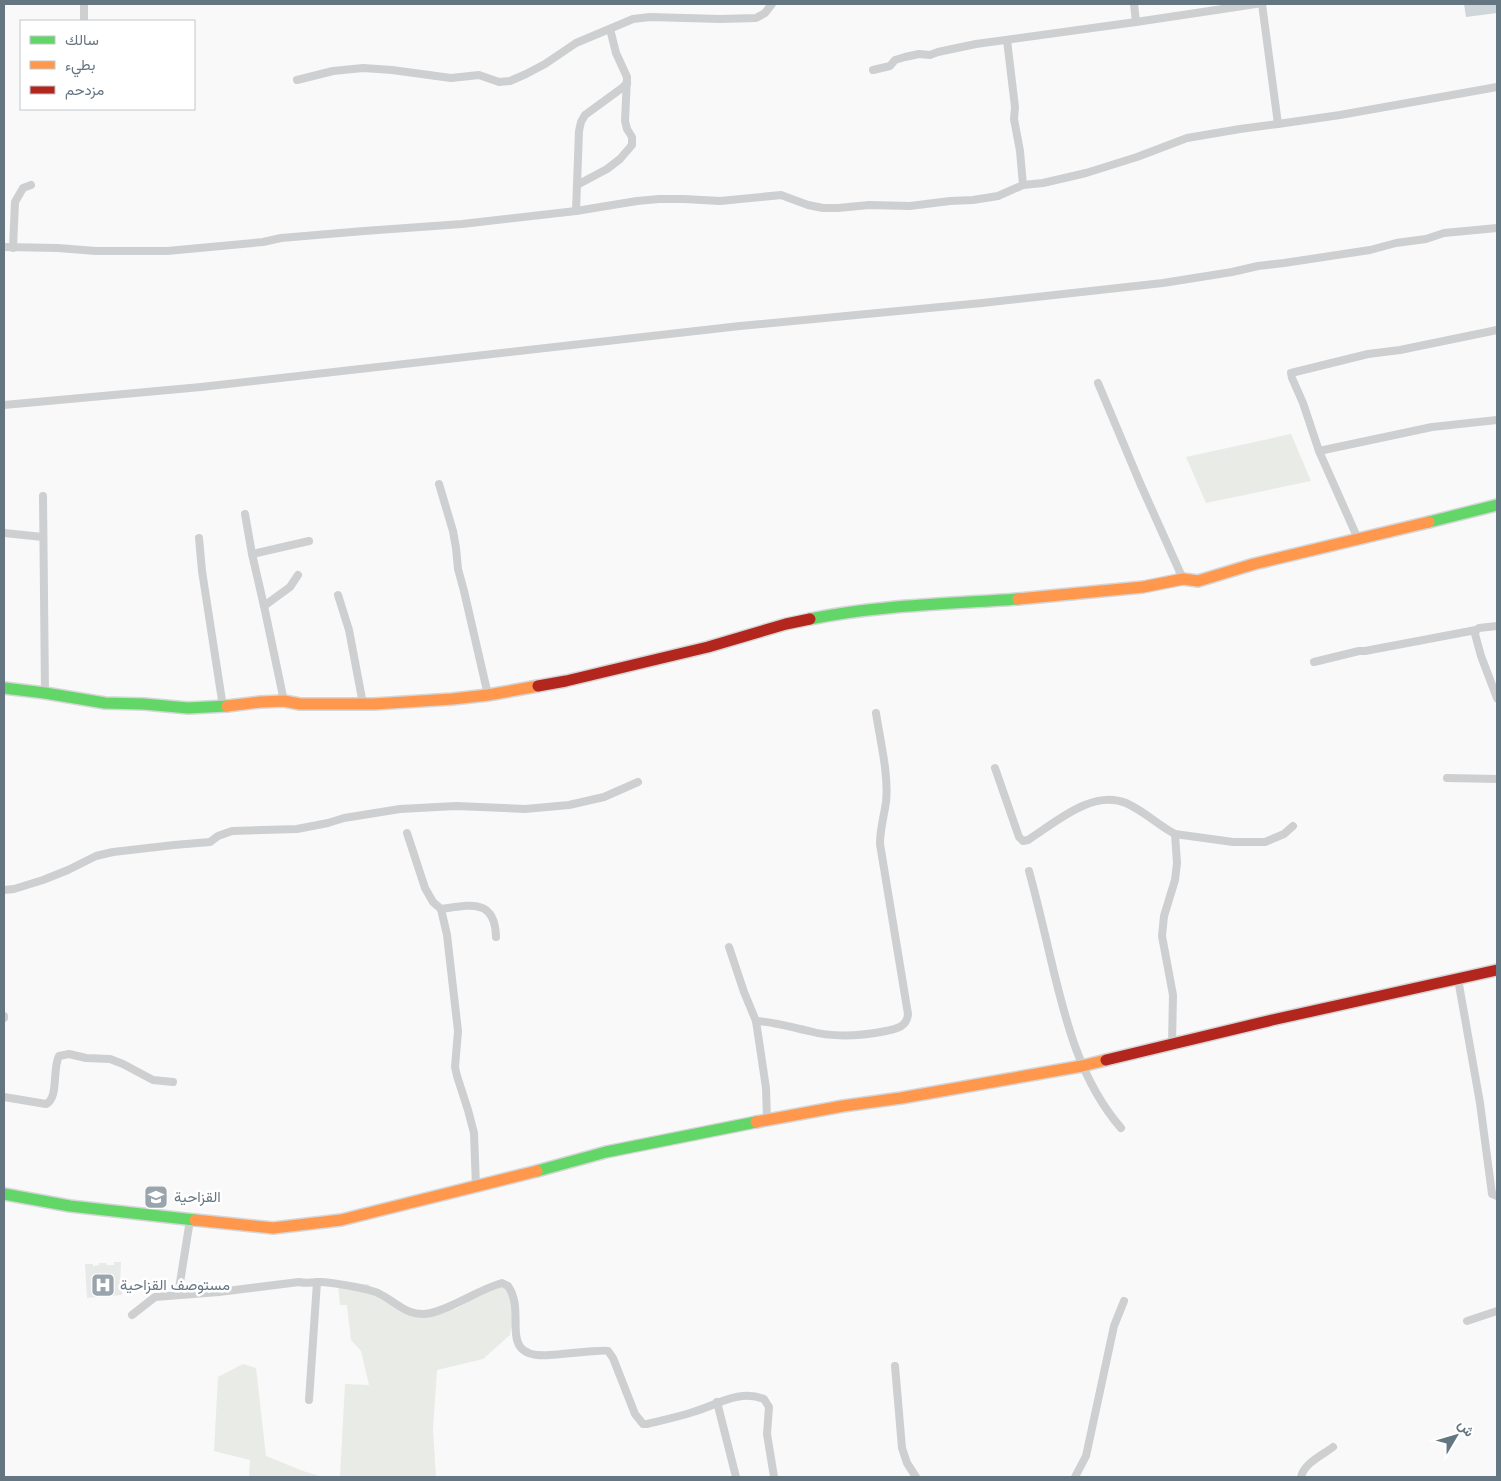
<svg xmlns="http://www.w3.org/2000/svg" width="1501" height="1481" viewBox="0 0 1501 1481" font-family="Poppins,Vazirmatn,sans-serif">
<style>
.built{fill:#e8e9e9}
.green{fill:#e8ebe6}
.water{fill:#ced6d9}
.lines{fill:none;stroke-linecap:round;stroke-linejoin:round}
.fast-casing{stroke:#d5d6d7;stroke-width:14}
.slow-casing{stroke:#d5d6d7;stroke-width:14}
.jam-casing{stroke:#d5d6d7;stroke-width:14}
.street{stroke:#cecfd0;stroke-width:8}
.fast{stroke:#63d668;stroke-width:11}
.slow{stroke:#ff974d;stroke-width:11}
.jam{stroke:#b3261e;stroke-width:11}
.labels{text-anchor:middle;stroke-width:5;stroke-linejoin:round;paint-order:stroke}
.poi-label{font-size:15px;fill:#657683;stroke:#fff;text-anchor:start}
</style>
<rect width="100%" height="100%" fill="#f9f9f9"/>
<polygon class="built" points="114,1262 121,1262 120,1287 122,1287 122,1295 87,1298 85,1264 93,1264 93,1266 99,1265 99,1263 106,1263 107,1265 114,1265"/>
<g class="green">
<polygon points="1291,434 1311,481 1206,503 1186,457"/>
<polygon points="502,1283 513,1297 515,1311 510,1335 483,1359 437,1370 433,1430 436,1477 340,1477 345,1384 369,1385 361,1351 351,1340 347,1305 340,1305 338,1285 369,1284 369,1291 398,1306 431,1313 456,1309"/>
<polygon points="243,1364 256,1368 266,1456 303,1471 323,1477 249,1477 250,1460 214,1451 218,1377"/>
</g>
<polygon class="water" points="1464,4 1497,4 1497,13 1466,17"/>
<g class="lines">
<g class="fast-casing">
<g id="fast">
<polyline points="1429,522 1497,505"/>
<path d="M810,619C878,605 948,604 1018,599"/>
<polyline points="4,688 45,693 105,703 144,704 188,708 227,706"/>
<polyline points="537,1171 606,1152 756,1122"/>
<polyline points="4,1194 70,1206 195,1220"/>
</g>
</g>
<g class="slow-casing">
<g id="slow">
<polyline points="1018,599 1143,587 1183,579 1198,581 1254,564 1429,522"/>
<polyline points="227,706 260,702 284,701 300,704 374,704 452,699 488,695 538,686"/>
<polyline points="756,1122 843,1106 901,1098 1082,1066 1106,1060"/>
<polyline points="195,1220 273,1228 341,1220 537,1171"/>
</g>
</g>
<g class="jam-casing">
<g id="jam">
<polyline points="538,686 566,681 708,647 786,624 810,619"/>
<polyline points="1106,1060 1272,1020 1497,970"/>
</g>
</g>
<g class="street">
<polyline points="84,4 84,21"/>
<polyline points="1134,4 1136,22 1256,4"/>
<polyline points="1262,4 1278,124 1340,115 1497,87"/>
<polyline points="1007,40 1015,107 1014,119 1020,151 1023,185"/>
<polyline points="873,70 890,66 895,60 905,57 919,54 930,55 938,52 976,44 1136,22"/>
<polyline points="297,80 333,71 363,68 392,70 451,78 479,75 499,82 510,81 526,74 545,64 576,43 633,19 650,17 720,19 756,18 765,13 772,4"/>
<polyline points="577,185 607,169 620,159 632,145 632,137 627,129 625,121 627,77 616,53 610,29"/>
<polyline points="576,211 579,131 581,122 585,115 622,88 627,83"/>
<polyline points="4,247 58,248 96,251 167,251 263,242 281,238 364,231 462,224 576,211 637,201 659,199 684,199 720,201 781,195 808,205 823,208 838,208 869,205 910,206 950,201 973,200 998,196 1023,185 1043,183 1086,173 1137,157 1187,138 1240,129 1278,124"/>
<polyline points="13,248 15,202 23,188 31,185"/>
<polyline points="1497,330 1400,350 1368,354 1291,373 1292,378 1303,403 1319,451 1432,427 1497,420"/>
<polyline points="1098,383 1140,483 1183,579"/>
<polyline points="4,405 201,387 740,326 982,303 1163,283 1232,272 1258,266 1284,263 1370,250 1396,243 1426,239 1444,233 1497,228"/>
<polyline points="1319,451 1358,539"/>
<polyline points="439,484 453,531 456,548 458,569 464,591 488,695"/>
<polyline points="43,496 45,693"/>
<polyline points="245,514 252,554 264,606 284,701"/>
<polyline points="4,533 43,537"/>
<polyline points="199,538 202,571 223,707"/>
<polyline points="252,554 309,541"/>
<polyline points="338,595 349,630 363,704"/>
<polyline points="264,606 290,587 298,575"/>
<polyline points="1497,626 1479,628 1476,630 1475,634 1481,656 1497,698"/>
<polyline points="1314,662 1359,651 1365,651 1476,630"/>
<path d="M995,768L1019,837L1023,841L1028,840C1055,823 1092,789 1126,803C1144,811 1158,825 1175,834"/>
<polyline points="1447,778 1497,779"/>
<polyline points="407,833 425,888 433,902 441,909 447,935 458,1031 455,1067 457,1076 468,1110 474,1133 476,1187"/>
<path d="M1029,871C1037,900 1044,930 1051,960C1065,1019 1080,1081 1121,1128"/>
<polyline points="4,890 14,889 43,880 68,870 96,856 113,852 174,845 210,842 218,836 232,831 297,829 328,823 344,818 400,809 456,806 525,809 569,805 604,797 638,782"/>
<path d="M441,909C471,905 495,898 496,937"/>
<polyline points="729,947 744,992 756,1021 766,1088 767,1120"/>
<polyline points="1458,979 1480,1103 1492,1194 1497,1196"/>
<polyline points="4,1018 4,1016"/>
<path d="M756,1021C776,1022 790,1027 809,1031C834,1038 861,1036 886,1031C896,1029 907,1027 908,1014L880,844C880,829 884,816 886,802C889,775 880,740 876,713"/>
<polyline points="1172,1044 1173,995 1162,936 1164,916 1175,880 1177,863 1175,834 1233,842 1265,842 1284,834 1293,826"/>
<path d="M4,1097L46,1104C59,1098 52,1069 59,1056L69,1054L86,1058L110,1059L123,1064L153,1080L173,1082"/>
<polyline points="178,1295 190,1220"/>
<path d="M132,1315L155,1297L219,1292L299,1282C308,1284 310,1282 318,1282C328,1281 369,1289 378,1293C397,1302 407,1318 431,1313C456,1307 477,1290 502,1283L508,1286C528,1314 495,1359 550,1355C560,1355 603,1349 608,1351L613,1358L635,1414L643,1424H647C663,1420 678,1417 693,1412C717,1405 739,1389 764,1399L769,1407L767,1434L774,1477"/>
<polyline points="1467,1321 1497,1311"/>
<polyline points="895,1366 902,1448 907,1463 916,1477"/>
<polyline points="309,1400 317,1282"/>
<polyline points="717,1402 736,1477"/>
<polyline points="1075,1477 1086,1456 1114,1326 1124,1301"/>
<path d="M1301,1477C1304,1463 1323,1455 1333,1447"/>
</g>
<use href="#fast" class="fast"/>
<use href="#slow" class="slow"/>
<use href="#jam" class="jam"/>
</g>
<defs>
<g id="school-square" transform="scale(1.25)"><rect x="-9" y="-9" width="18" height="18" rx="4" fill="#99a4ac" stroke="#fff"/><path d="M0-5L7-2L0 1L-7-2ZM-4 1L0 2.5L4 1V4Q0 6-4 4Z" fill="#fff"/></g>
<g id="hospital-square" transform="scale(1.25)"><rect x="-9" y="-9" width="18" height="18" rx="4" fill="#99a4ac" stroke="#fff"/><path d="M-5-5h3v3.5h4V-5h3V5h-3V1.5h-4V5h-3Z" fill="#fff"/></g>
</defs>
<g fill-rule="evenodd">
<use href="#school-square" x="156" y="1197"/>
<use href="#hospital-square" x="103" y="1285"/>
</g>
<g class="labels">
<g class="poi-label">
<text x="174" y="1202">القزاحية</text>
<text x="120" y="1290">مستوصف القزاحية</text>
</g>
</g>
<rect width="1501" height="1481" fill="none" stroke="#657683" stroke-width="10"/>
<rect x="20" y="20" width="175" height="90" fill="#ffffff" stroke="#c1c8cd"/>
<rect x="30" y="36" width="25" height="8" fill="#63d668" stroke="#c1c8cd"/>
<text x="65" y="45" font-size="15" fill="#657683">سالك</text>
<rect x="30" y="61" width="25" height="8" fill="#ff974d" stroke="#c1c8cd"/>
<text x="65" y="70" font-size="15" fill="#657683">بطيء</text>
<rect x="30" y="86" width="25" height="8" fill="#b3261e" stroke="#c1c8cd"/>
<text x="65" y="95" font-size="15" fill="#657683">مزدحم</text>
<g transform="translate(1456 1436) rotate(52)" stroke="#ffffff" stroke-width="4" paint-order="stroke">
<path d="M0-4L9 19L0 12L-9 19Z" fill="#657683"/>
<text y="-8" font-size="14" font-weight="bold" text-anchor="middle" fill="#657683">ش</text>
</g>
</svg>
